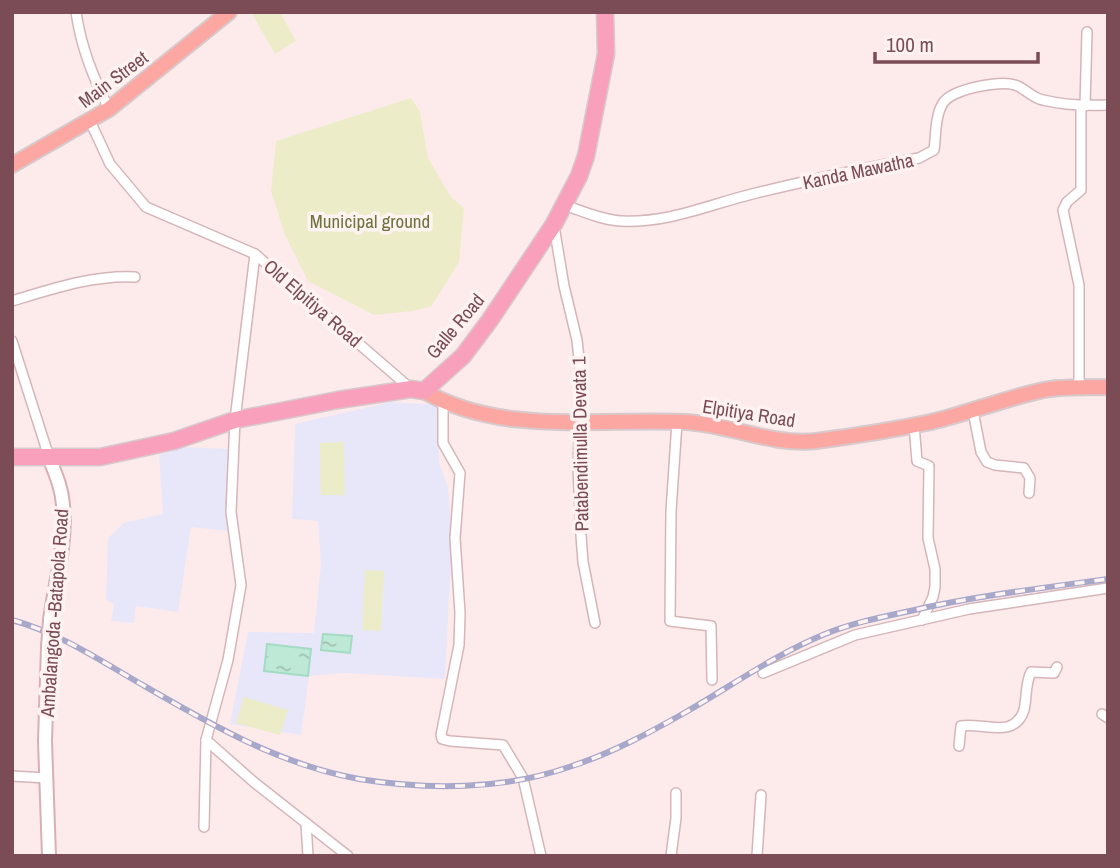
<svg xmlns="http://www.w3.org/2000/svg" width="1120" height="868" viewBox="0 0 1120 868" font-family="'Archivo Narrow',sans-serif">
<style>
.education{fill:#e8e7fa}
.green{fill:#ecedc8}
.water{fill:url(#water-ripples);stroke:#a3dbc3;stroke-width:2}
.lines{fill:none;stroke-linecap:round;stroke-linejoin:round}
.street-casing{stroke:#d5b5b9;stroke-width:12}
.secondary-casing{stroke:#d7afb4;stroke-width:16}
.primary-casing{stroke:#d7c9cc;stroke-width:18}
.highway-casing{stroke:#d7c9cc;stroke-width:19}
.street{stroke:#fff;stroke-width:9}
.secondary{stroke:#fff;stroke-width:12}
.primary{stroke:#fda7a2;stroke-width:14}
.highway{stroke:#f9a0bd;stroke-width:16}
.rail-casing{stroke:#a7a8ca;stroke-width:6}
.rail{stroke:#fff3f2;stroke-width:3.5;stroke-dasharray:10;stroke-linecap:butt}
.secondary-bridge-casing{stroke:#d7afb4;stroke-width:16;stroke-linecap:butt}
.secondary-bridge{stroke:#fff;stroke-width:12}
.labels{text-anchor:middle;stroke-width:7;stroke-linejoin:round;paint-order:stroke}
.street-label{font-size:19px;fill:#7b4c56;stroke:#fff3f2}
.park-label{font-size:19px;fill:#6e743d;stroke:#fff3f2}
</style>
<defs>
<pattern id="water-ripples" width="26" height="14" patternUnits="userSpaceOnUse" patternTransform="scale(1.75)"><rect width="26" height="14" fill="#bde9d6"/><path d="M2 4q2-2 4 0t4 0M15 11q2-2 4 0t4 0" fill="none" stroke="#9fbfb0"/></pattern>
</defs>
<rect width="100%" height="100%" fill="#fdebeb"/>
<g class="education">
<polygon points="391,402 438,405 439,463 448,487 452,539 445,679 345,673 309,676 301,735 230,724 248,632 314,633 321,564 318,521 292,519 295,424"/>
<polygon points="184,447 230,449 227,531 191,527 178,612 136,606 134,623 111,621 114,604 106,600 108,538 124,523 163,514 159,455"/>
</g>
<g class="green">
<polygon points="251,12 280,12 296,41 275,54"/>
<polygon points="411,98 420,112 428,158 451,197 464,208 459,262 431,307 412,311 374,315 308,281 285,235 271,191 276,141"/>
<polygon points="344,442 345,495 321,495 320,443"/>
<polygon points="365,570 384,571 381,631 362,630"/>
<polygon points="244,697 288,710 280,735 236,723"/>
</g>
<g class="water">
<polygon points="323,634 352,636 350,653 321,650"/>
<polygon points="267,644 311,649 308,676 264,671"/>
</g>
<g class="lines">
<g class="street-casing">
<g id="street">
<path d="M76,12C81,47 93,77 109,109"/>
<polyline points="1085,106 1087,32"/>
<polyline points="90,121 110,164 146,207 255,254 410,388"/>
<path d="M564,205C582,211 602,220 621,221C671,223 710,204 756,193C810,180 864,168 919,158L934,150C936,135 935,116 943,103C952,89 1000,80 1015,85C1025,88 1032,98 1043,100C1064,105 1086,106 1108,105"/>
<polyline points="554,226 564,286 577,340 581,378 578,467 581,535 583,562 595,623"/>
<polyline points="255,254 235,420 231,512 241,585 228,660 206,740 255,783 348,856"/>
<path d="M12,301C52,289 93,275 135,277"/>
<polyline points="12,341 49,457"/>
<polyline points="1079,388 1079,285 1063,210 1067,202 1081,190 1081,106"/>
<polyline points="443,402 443,443 460,473 455,538 460,613 459,645 441,735 442,739 450,741 503,745 523,778 541,856"/>
<polyline points="973,411 981,452 987,462 995,465 1024,468 1030,478 1029,493"/>
<polyline points="677,422 671,511 670,621 711,626 712,680"/>
<polyline points="914,425 917,461 929,466 928,538 935,569 935,587 933,597 922,620"/>
<polyline points="763,673 855,635 969,609 1108,588"/>
<polyline points="1102,714 1108,718"/>
<path d="M959,746L961,726C983,722 1014,740 1024,710C1027,698 1025,684 1031,672L1054,673L1057,667"/>
<polyline points="12,776 46,778"/>
<polyline points="306,823 308,856"/>
<polyline points="204,827 206,740"/>
<polyline points="671,856 676,818 676,793"/>
<polyline points="757,856 761,795"/>
</g>
</g>
<g class="secondary-casing">
<g id="secondary">
<path d="M49,457C55,473 62,488 63,505C67,543 55,582 50,620"/>
<polyline points="48,647 45,741 49,856"/>
</g>
</g>
<g class="primary-casing">
<g id="primary">
<polyline points="12,165 109,109 229,12"/>
<path d="M424,391C500,436 600,418 685,422C729,424 772,446 816,441C855,436 893,430 931,422C969,413 1006,398 1044,390C1065,386 1087,388 1108,387"/>
</g>
</g>
<g class="highway-casing">
<polyline id="highway" points="12,457 100,457 174,441 235,420 338,400 411,389 424,391 463,356 490,320 554,224 579,176 586,156 606,54 605,12"/>
</g>
<use href="#street" class="street"/>
<use href="#secondary" class="secondary"/>
<use href="#primary" class="primary"/>
<use href="#highway" class="highway"/>
<g class="rail-casing">
<path id="rail" d="M12,620C56,632 95,657 134,680C205,721 276,764 359,779C427,790 503,790 569,767C610,754 649,733 686,712C733,685 774,655 825,634C852,623 882,617 910,611C975,596 1042,588 1108,579"/>
</g>
<use href="#rail" class="rail"/>
<g class="secondary-bridge-casing">
<polyline id="secondary-bridge" points="48,647 50,620"/>
</g>
<use href="#secondary-bridge" class="secondary-bridge"/>
</g>
<g class="labels">
<g class="street-label">
<text transform="translate(113 79) rotate(-37)" y="7">Main Street</text>
<text transform="translate(858 171) rotate(-12)" y="7">Kanda Mawatha</text>
<text transform="translate(313 303) rotate(41)" y="7">Old Elpitiya Road</text>
<text transform="translate(455 326) rotate(-50)" y="7">Galle Road</text>
<text transform="translate(749 413) rotate(9)" y="7">Elpitiya Road</text>
<text transform="translate(580 444) rotate(-91)" y="7">Patabendimulla Devata 1</text>
<text transform="translate(54 613) rotate(-86)" y="7">Ambalangoda -Batapola Road</text>
</g>
<g class="park-label">
<text x="370" y="228">Municipal ground</text>
</g>
</g>
<rect width="1120" height="868" fill="none" stroke="#7b4c56" stroke-width="28"/>
<path d="M875 52v10h163v-10" fill="none" stroke="#7b4c56" stroke-width="3.5"/>
<text x="886" y="52" font-size="21" fill="#7b4c56" stroke="#fff3f2" stroke-width="5" paint-order="stroke">100 m</text>
</svg>
